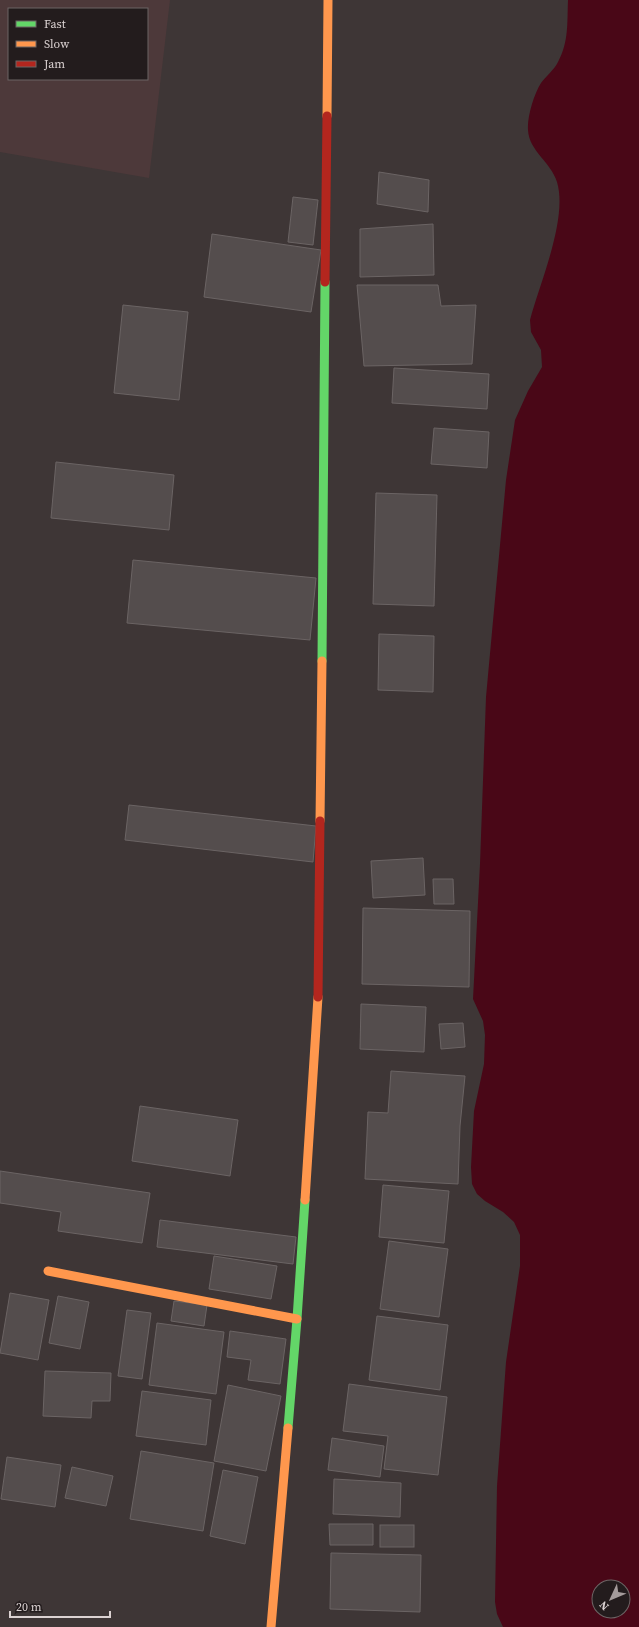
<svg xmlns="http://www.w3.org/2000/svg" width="639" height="1627" viewBox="0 0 639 1627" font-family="'Source Serif 4',serif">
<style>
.built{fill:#4d393a;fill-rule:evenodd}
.water{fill:#490717;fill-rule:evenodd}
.building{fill:#544d4d;stroke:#6b6464}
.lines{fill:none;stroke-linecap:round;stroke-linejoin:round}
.fast{stroke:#63d668;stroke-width:9}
.slow{stroke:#ff974d;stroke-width:9}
.jam{stroke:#b3261e;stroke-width:9}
</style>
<rect width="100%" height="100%" fill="#3e3636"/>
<path class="built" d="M0,0H170L149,178L0,152ZM9,9H147V79H9Z"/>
<path class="water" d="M568,0H639V1627H503L497,1614L495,1602L497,1486L506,1362L520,1266V1235L514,1222L503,1212L485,1201L477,1194L472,1184L471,1167L474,1111L484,1064L485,1035L483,1021L473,999L480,864L486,697L506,480L515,420L528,391L542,367L541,350L531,332L530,320C540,282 568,219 557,182C551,162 529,151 528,130C527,117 534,94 541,83C546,76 554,70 558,62C569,41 567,23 568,0ZM599,1587H623V1611H599Z"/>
<g class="building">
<polygon points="379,172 429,180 428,212 377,204"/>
<polygon points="293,197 318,200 313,245 288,242"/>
<polygon points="433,224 434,275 360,277 360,229"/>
<polygon points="212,234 321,250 311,312 204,297"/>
<polygon points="357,285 438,285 441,306 476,305 472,364 364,366"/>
<polygon points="123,305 188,312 179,400 114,393"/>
<polygon points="394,368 489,374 487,409 392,403"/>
<polygon points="434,428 489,432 487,468 431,464"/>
<polygon points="56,462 174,475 169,530 51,518"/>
<polygon points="376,493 437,495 434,606 373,604"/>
<polygon points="133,560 316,578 310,640 127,623"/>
<polygon points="379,634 434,636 433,692 378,690"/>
<polygon points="129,805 316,826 313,862 125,840"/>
<polygon points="423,858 425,895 373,898 371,861"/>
<polygon points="433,879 453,879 454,904 434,904"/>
<polygon points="363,908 470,911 469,987 362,984"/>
<polygon points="361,1004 426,1007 424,1052 360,1049"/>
<polygon points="463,1023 465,1047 441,1049 439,1024"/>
<polygon points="391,1071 465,1076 460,1126 458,1184 365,1179 368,1112 388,1113"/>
<polygon points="140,1106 238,1120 230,1176 132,1161"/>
<polygon points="0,1171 150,1193 142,1243 58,1231 61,1212 0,1203"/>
<polygon points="383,1185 449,1191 444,1243 379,1237"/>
<polygon points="160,1220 296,1237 293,1264 157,1247"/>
<polygon points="389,1241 448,1249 439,1317 380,1309"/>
<polygon points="214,1256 277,1266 271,1299 209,1289"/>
<polygon points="10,1293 49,1300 38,1360 0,1353"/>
<polygon points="58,1296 89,1302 80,1349 49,1343"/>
<polygon points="174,1301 207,1305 204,1326 171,1321"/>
<polygon points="127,1310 151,1313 142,1379 118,1376"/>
<polygon points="377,1316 448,1325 440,1390 369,1380"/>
<polygon points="157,1323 224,1332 216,1394 149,1385"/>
<polygon points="230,1331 286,1339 280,1384 248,1380 251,1360 227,1357"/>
<polygon points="45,1371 111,1373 110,1401 92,1401 91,1418 43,1416"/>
<polygon points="349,1384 447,1397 438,1475 384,1469 388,1436 343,1431"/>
<polygon points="228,1385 281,1396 266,1471 214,1461"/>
<polygon points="142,1391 211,1400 206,1445 136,1436"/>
<polygon points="332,1438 384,1446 380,1477 328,1470"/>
<polygon points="141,1451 214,1463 203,1531 130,1519"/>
<polygon points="7,1457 61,1465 55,1507 1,1499"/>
<polygon points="72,1467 113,1476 106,1506 65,1498"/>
<polygon points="223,1470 258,1477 245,1544 210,1536"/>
<polygon points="334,1479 401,1483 400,1517 333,1514"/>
<polygon points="329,1524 373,1524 373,1545 330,1545"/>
<rect x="380" y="1525" width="34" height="22"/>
<polygon points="331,1553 421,1555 420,1612 330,1609"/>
</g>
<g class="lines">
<g class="fast">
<polyline points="322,661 325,282"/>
<polyline points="288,1428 297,1319 305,1200"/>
</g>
<g class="slow">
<polyline points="327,116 328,0"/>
<polyline points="320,821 322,661"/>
<polyline points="305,1200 318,997"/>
<polyline points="48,1271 297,1319"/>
<polyline points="271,1627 288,1428"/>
</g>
<g class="jam">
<polyline points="325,282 327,116"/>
<polyline points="318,997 320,821"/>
</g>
</g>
<rect x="8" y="8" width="140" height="72" fill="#231c1d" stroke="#6d6565"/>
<rect x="16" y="21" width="20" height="6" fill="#63d668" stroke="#6d6565"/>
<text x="44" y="28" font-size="12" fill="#dbd2d2">Fast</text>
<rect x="16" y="41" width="20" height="6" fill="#ff974d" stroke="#6d6565"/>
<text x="44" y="48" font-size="12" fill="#dbd2d2">Slow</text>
<rect x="16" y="61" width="20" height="6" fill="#b3261e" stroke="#6d6565"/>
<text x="44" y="68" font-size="12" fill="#dbd2d2">Jam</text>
<g transform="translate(611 1599) rotate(226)"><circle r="19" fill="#231c1d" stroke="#6d6565"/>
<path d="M0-3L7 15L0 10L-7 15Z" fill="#a49b9b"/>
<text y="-6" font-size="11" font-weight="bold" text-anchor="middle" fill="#dbd2d2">N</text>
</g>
<path d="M10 1611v6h100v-6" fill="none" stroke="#dbd2d2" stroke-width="2"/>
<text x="16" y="1611" font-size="12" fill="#dbd2d2" stroke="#231c1d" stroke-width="3" paint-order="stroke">20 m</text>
</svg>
